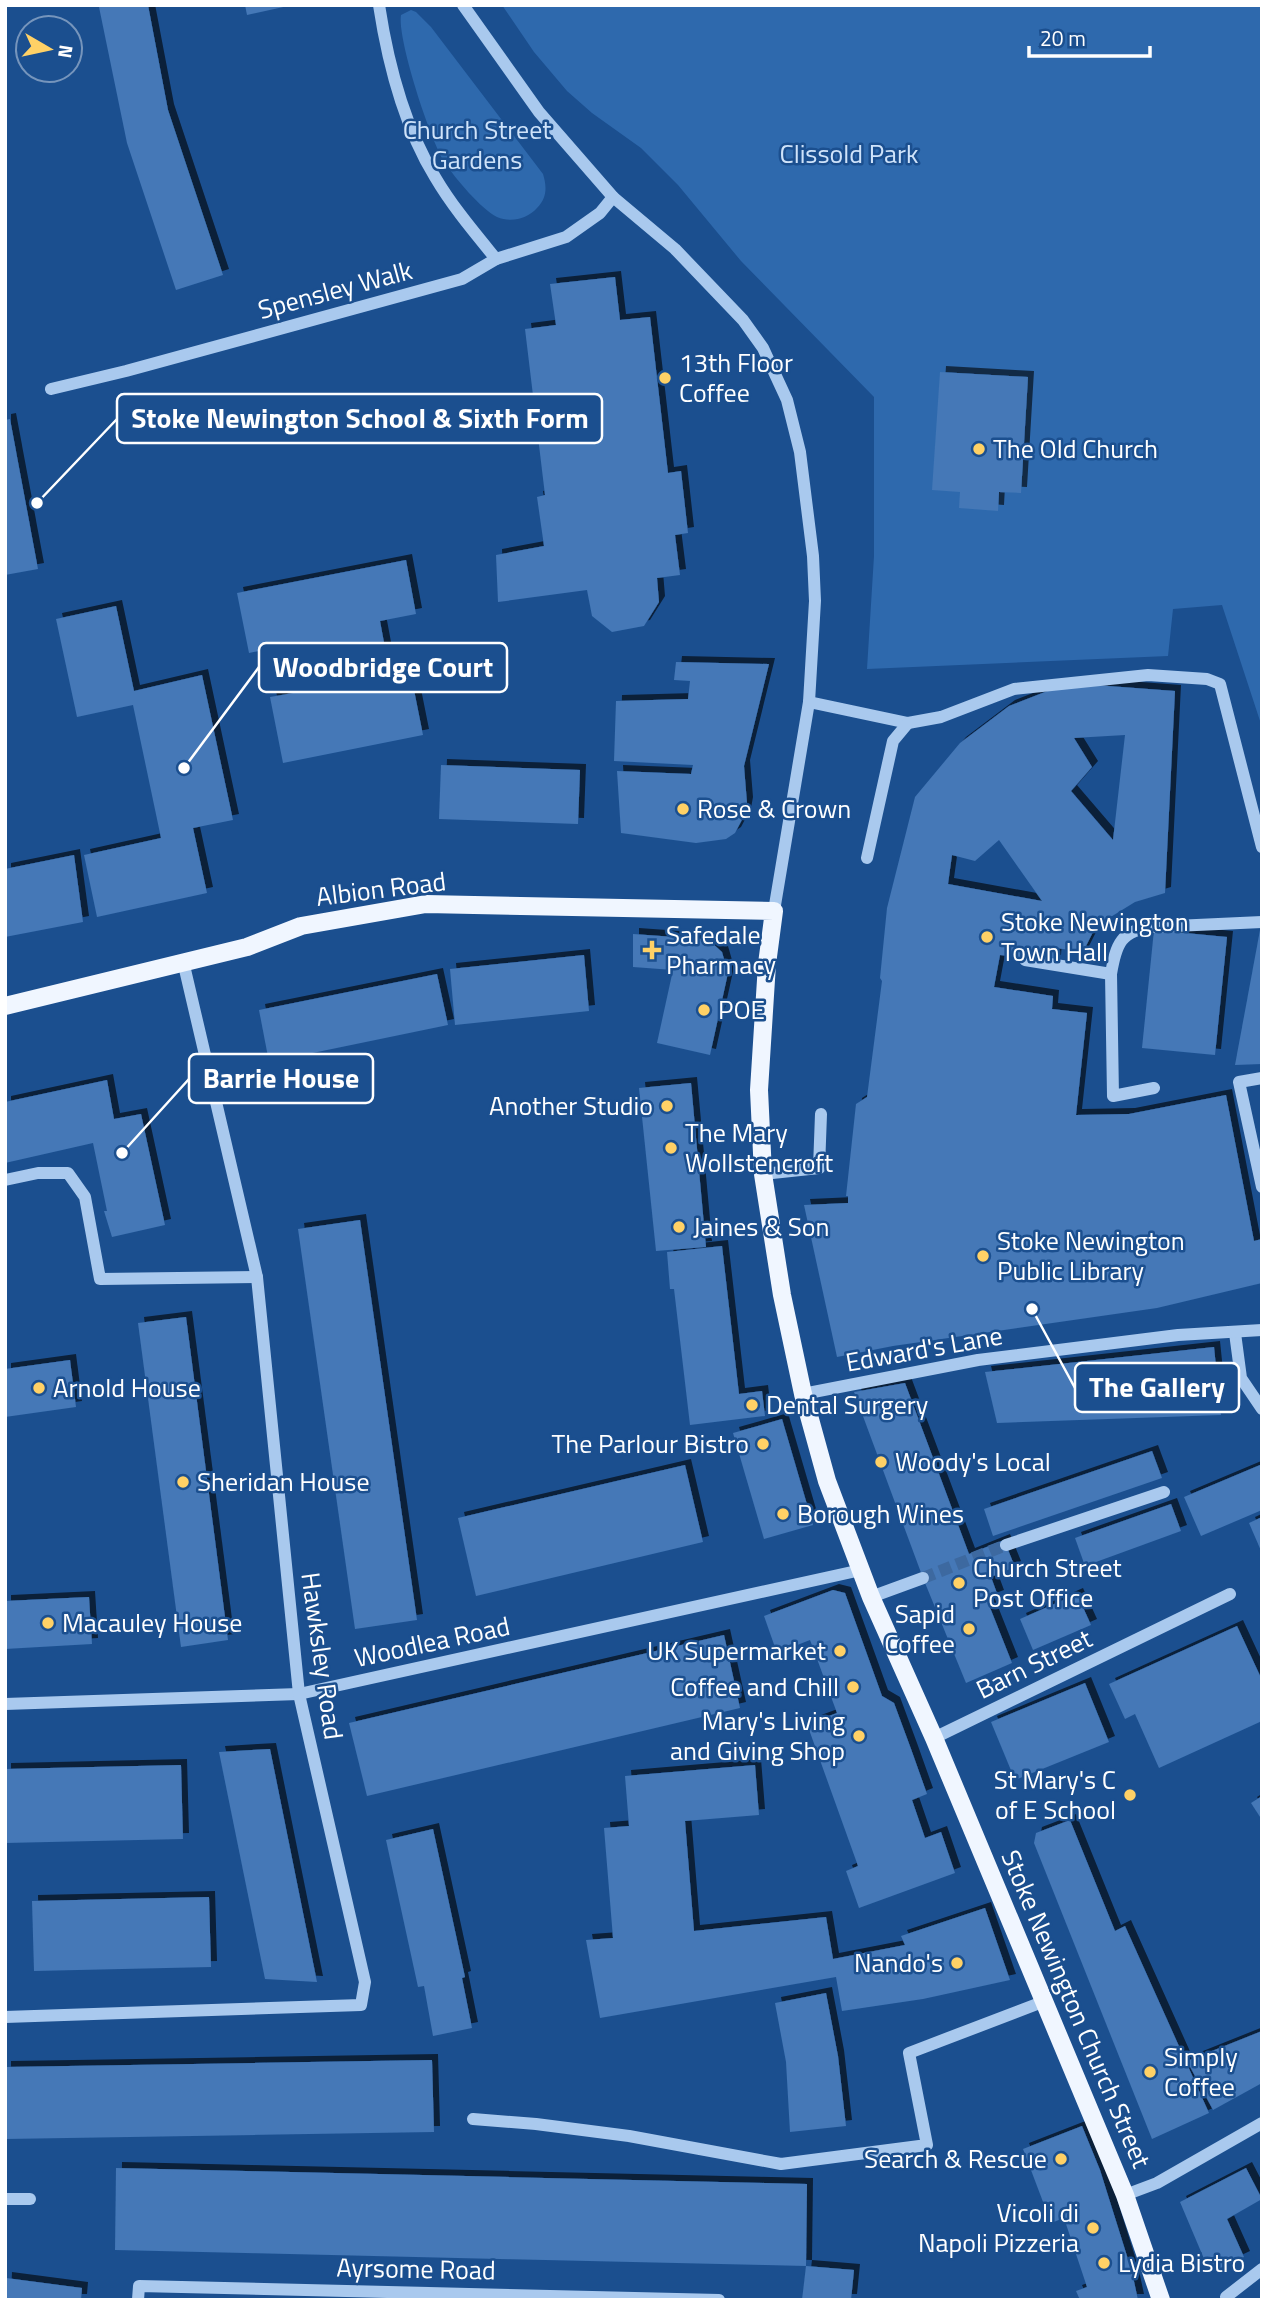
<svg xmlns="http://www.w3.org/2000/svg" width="1267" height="2305" viewBox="0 0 1267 2305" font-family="'Titillium Web',sans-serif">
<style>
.green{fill:#2e69ad}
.building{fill:#4478b7;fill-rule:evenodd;filter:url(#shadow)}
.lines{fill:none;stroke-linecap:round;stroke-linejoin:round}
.minor-tunnel{stroke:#3d69a0;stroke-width:12;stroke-dasharray:12 6;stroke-linecap:butt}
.minor{stroke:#a9c9ee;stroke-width:12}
.major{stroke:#f0f6ff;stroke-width:18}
.poi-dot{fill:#ffd166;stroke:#1b4f8f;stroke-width:2.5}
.labels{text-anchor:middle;stroke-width:5;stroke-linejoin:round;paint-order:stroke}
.park-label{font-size:26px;fill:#cfe3fa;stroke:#1b4f8f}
.street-label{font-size:26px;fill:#fff;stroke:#1b4f8f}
.poi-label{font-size:26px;fill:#fff;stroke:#1b4f8f;text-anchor:start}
.leader{fill:none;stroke:#fff;stroke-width:2.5}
.callout-dot{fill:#fff;stroke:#1b4f8f;stroke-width:2.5}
.callout{fill:#1b4f8f;stroke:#fff;stroke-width:2.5}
.callout-label{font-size:28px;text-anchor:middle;font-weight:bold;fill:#fff}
</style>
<defs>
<filter id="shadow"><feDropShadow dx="6" dy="-6" stdDeviation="0" flood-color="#0009"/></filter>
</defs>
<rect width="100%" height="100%" fill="#1b4f8f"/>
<g class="green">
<polygon points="502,5 1262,5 1262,727 1222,605 1173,609 1168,656 867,669 874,556 874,397 741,261 678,185 641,148 592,113 567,91 534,52"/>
<path d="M411,10L416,12L431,27L543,174C547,187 547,198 537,208C527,219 511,223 497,217C481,209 455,178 445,163C431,142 397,39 401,15Z"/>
</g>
<g class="building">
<polygon points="108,5 148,5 168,110 223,275 176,290 127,143 99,7"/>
<polygon points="245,5 288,5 288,6 247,15"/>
<polygon points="615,277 620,320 650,317 668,473 681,471 688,533 675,535 680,575 657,578 659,602 644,626 612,632 592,616 587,590 498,602 496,555 544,546 537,497 545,495 525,329 556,325 550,284"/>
<polygon points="940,372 1028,377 1021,493 999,492 998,511 959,508 960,492 932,490"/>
<polygon points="10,419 38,569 5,575 5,420"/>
<polygon points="406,560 416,614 380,621 388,664 408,660 423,735 283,763 270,697 293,693 284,646 249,653 237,593"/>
<polygon points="116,606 134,691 202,675 233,820 193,828 207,893 97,917 84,855 161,838 133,705 77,717 56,619"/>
<polygon points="676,662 769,664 744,766 747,803 745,814 735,833 726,839 696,843 621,833 617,771 691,774 693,765 614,761 616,701 688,699 690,681 674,680"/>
<path d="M1068,683L1175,691L1165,893L1135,902L1096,926L1083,952L1056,948L1055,961L1000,955L994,987L1053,996L1052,1009L1087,1013L1076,1115L1129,1114L1226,1095L1254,1241L1262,1239V1283L1157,1308L893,1346L837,1357L804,1205L848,1203V1196H846L856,1104L867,1097L882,981L880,978L887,908L915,797L960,743L1009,706ZM1125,735L1113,840L1071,791L1092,767L1074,738ZM999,840L1042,901L948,884L952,855L975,861Z"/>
<polygon points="441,765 580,770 578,824 439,819"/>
<polygon points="74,855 83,922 5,937 5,869"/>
<polygon points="1154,930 1227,937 1215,1055 1142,1048"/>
<polygon points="1260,930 1262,1064 1235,1065"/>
<polygon points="633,934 703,939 712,943 722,952 728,973 710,1055 657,1043 673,970 633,967"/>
<polygon points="584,955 589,1011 455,1025 450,969"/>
<polygon points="437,974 448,1025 269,1062 259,1010"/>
<polygon points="107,1080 114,1119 141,1114 165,1225 112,1237 104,1211 107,1211 93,1143 5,1163 5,1102"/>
<polygon points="691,1083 706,1247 656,1251 639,1088"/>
<polygon points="360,1220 417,1620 355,1629 298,1229"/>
<polygon points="722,1246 739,1394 762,1391 765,1416 690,1425 674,1289 670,1289 667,1252"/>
<polygon points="186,1317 228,1640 181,1647 138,1323"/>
<polygon points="1214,1347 1221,1415 997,1423 985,1372"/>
<polygon points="70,1360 76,1407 5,1417 5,1369"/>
<polygon points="905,1383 969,1554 1004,1540 1015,1567 991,1577 998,1596 987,1600 1012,1663 966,1683 923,1578 854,1392"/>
<polygon points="782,1419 813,1525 764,1539 733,1433"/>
<polygon points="1152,1451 1162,1478 993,1536 984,1509"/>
<polygon points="685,1465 703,1542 476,1596 458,1518"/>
<polygon points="1260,1465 1262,1510 1201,1536 1184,1497"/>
<polygon points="1171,1504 1181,1531 1085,1566 1075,1538"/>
<polygon points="1262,1517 1262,1553 1249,1523"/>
<polygon points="833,1590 845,1593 882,1696 894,1703 911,1749 927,1794 912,1800 925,1838 941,1832 955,1873 859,1908 846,1871 858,1866 807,1724 837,1713 810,1640 777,1653 764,1616"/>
<polygon points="1077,1594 1091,1625 1033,1650 1020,1619"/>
<polygon points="89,1597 92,1644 5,1649 5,1601"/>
<polygon points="1237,1626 1262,1680 1262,1721 1159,1768 1135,1714 1125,1719 1109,1684"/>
<polygon points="724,1635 740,1708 367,1796 349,1723"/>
<polygon points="1085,1683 1109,1742 1015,1780 991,1722"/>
<polygon points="270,1749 317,1982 265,1979 219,1752"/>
<polygon points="181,1765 183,1839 5,1843 5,1769"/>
<polygon points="755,1765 759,1815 685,1821 694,1931 826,1917 833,1959 905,1945 901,1936 985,1908 1010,1980 923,1999 842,2011 836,1977 600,2018 586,1940 613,1938 604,1828 629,1826 625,1776"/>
<polygon points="1262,1796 1262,1820 1251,1803"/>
<polygon points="1070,1820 1115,1931 1125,1926 1209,2113 1152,2139 1034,1843 1036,1833"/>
<polygon points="433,1829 465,1977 462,1978 472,2028 433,2036 424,1986 418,1987 386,1840"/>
<polygon points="209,1897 211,1967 34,1971 32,1901"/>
<polygon points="826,1993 838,2056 846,2126 790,2132 786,2062 775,2003"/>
<polygon points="1262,2031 1262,2083 1213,2110 1187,2061"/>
<polygon points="432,2060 434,2132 5,2139 5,2067"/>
<polygon points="1082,2126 1100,2170 1132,2272 1138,2300 1080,2300 1076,2291 1087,2287 1064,2218 1051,2223 1023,2149"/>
<polygon points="116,2168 807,2184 806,2266 115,2250"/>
<polygon points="1246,2168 1262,2199 1227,2219 1244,2257 1210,2273 1180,2202"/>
<polygon points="806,2266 854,2270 851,2300 802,2300"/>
<polygon points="6,2278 82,2288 81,2300 5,2300"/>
</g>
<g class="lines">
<polyline class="minor-tunnel" points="923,1578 1006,1545"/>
<g class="minor">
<path d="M379,5C388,64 404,126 435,177C452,206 474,232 496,259"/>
<polyline points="463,5 539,112 613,197 675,249 743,320 763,348 787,400 800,452 813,556 815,601 809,702 774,911"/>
<polyline points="51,389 126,371 462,279 496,259 566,237 600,213 613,197"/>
<polyline points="809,702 908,723 941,717 1014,689 1148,675 1207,679 1220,684 1262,847"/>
<polyline points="867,858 893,741 908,723"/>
<polyline points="1025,960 1111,974"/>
<polyline points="1262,1078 1239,1082 1262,1187"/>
<path d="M1154,1088L1113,1096L1111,974C1116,944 1121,930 1153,927L1262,922"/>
<polyline points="763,1174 819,1168 821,1114"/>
<polyline points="5,1180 38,1173 68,1173 85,1197 100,1279 257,1277"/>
<polyline points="1235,1333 1241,1378 1262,1409"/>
<polyline points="803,1394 978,1360 1178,1335 1262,1330"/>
<polyline points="1006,1545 1164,1492"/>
<polyline points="871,1597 923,1578"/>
<polyline points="5,1704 299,1694 861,1570"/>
<polyline points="934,1738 1230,1594"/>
<polyline points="5,2017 361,2005 365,1982 299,1694 257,1277 183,961"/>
<polyline points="473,2119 536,2124 629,2136 781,2164 927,2145 909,2053 1045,2001"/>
<polyline points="1125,2195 1157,2183 1262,2123"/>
<polyline points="5,2199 30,2199"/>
<polyline points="1226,2297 1262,2269"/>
<polyline points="138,2300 139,2286 719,2300"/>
</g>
<polyline class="major" points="5,1006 247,947 301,926 426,904 774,911 767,964 759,1090 763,1174 782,1295 803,1394 827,1481 871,1597 934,1738 1125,2195 1161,2300"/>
</g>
<g class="poi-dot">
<circle cx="665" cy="378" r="7"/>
<circle cx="979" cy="449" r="7"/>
<circle cx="683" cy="809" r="7"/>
<circle cx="987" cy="937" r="7"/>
<path d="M648.5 939.5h7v7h7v7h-7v7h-7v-7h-7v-7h7z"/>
<circle cx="704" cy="1010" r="7"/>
<circle cx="667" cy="1106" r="7"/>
<circle cx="671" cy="1148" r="7"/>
<circle cx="679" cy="1227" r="7"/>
<circle cx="983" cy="1256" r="7"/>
<circle cx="39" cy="1388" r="7"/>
<circle cx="752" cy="1405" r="7"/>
<circle cx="763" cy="1444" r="7"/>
<circle cx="881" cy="1462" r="7"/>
<circle cx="183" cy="1482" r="7"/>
<circle cx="783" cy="1514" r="7"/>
<circle cx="959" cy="1583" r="7"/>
<circle cx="48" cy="1623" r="7"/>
<circle cx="969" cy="1629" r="7"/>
<circle cx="840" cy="1651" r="7"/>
<circle cx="853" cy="1687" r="7"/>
<circle cx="859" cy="1736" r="7"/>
<circle cx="1130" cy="1795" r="7"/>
<circle cx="957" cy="1963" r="7"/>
<circle cx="1150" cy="2072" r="7"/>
<circle cx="1061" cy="2159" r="7"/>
<circle cx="1093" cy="2228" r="7"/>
<circle cx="1104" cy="2263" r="7"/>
</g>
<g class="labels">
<g class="park-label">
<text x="477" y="139">Church Street<tspan x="477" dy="30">Gardens</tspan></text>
<text x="849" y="163">Clissold Park</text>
</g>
<g class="street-label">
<text transform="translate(335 290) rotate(-15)" y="9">Spensley Walk</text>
<text transform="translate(381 889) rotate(-7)" y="9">Albion Road</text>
<text transform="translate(924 1349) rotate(-10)" y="9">Edward's Lane</text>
<text transform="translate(432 1642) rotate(-12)" y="9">Woodlea Road</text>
<text transform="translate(322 1656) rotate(82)" y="9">Hawksley Road</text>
<text transform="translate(1034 1664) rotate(-26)" y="9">Barn Street</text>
<text transform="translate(1076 2009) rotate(67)" y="9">Stoke Newington Church Street</text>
<text transform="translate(416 2269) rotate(1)" y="9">Ayrsome Road</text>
</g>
<g class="poi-label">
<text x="679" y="372">13th Floor<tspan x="679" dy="30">Coffee</tspan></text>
<text x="993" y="458">The Old Church</text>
<text x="697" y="818">Rose &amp; Crown</text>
<text x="1001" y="931">Stoke Newington<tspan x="1001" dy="30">Town Hall</tspan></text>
<text x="666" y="944">Safedale<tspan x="666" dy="30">Pharmacy</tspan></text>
<text x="718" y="1019">POE</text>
<text x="653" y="1115" text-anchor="end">Another Studio</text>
<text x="685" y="1142">The Mary<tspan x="685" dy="30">Wollstencroft</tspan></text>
<text x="693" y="1236">Jaines &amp; Son</text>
<text x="997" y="1250">Stoke Newington<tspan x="997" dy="30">Public Library</tspan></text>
<text x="53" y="1397">Arnold House</text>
<text x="766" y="1414">Dental Surgery</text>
<text x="749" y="1453" text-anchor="end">The Parlour Bistro</text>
<text x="895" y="1471">Woody's Local</text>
<text x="197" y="1491">Sheridan House</text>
<text x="797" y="1523">Borough Wines</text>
<text x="973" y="1577">Church Street<tspan x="973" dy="30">Post Office</tspan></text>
<text x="955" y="1623" text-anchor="end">Sapid<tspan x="955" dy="30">Coffee</tspan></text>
<text x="62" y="1632">Macauley House</text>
<text x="826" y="1660" text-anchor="end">UK Supermarket</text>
<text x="839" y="1696" text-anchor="end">Coffee and Chill</text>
<text x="845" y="1730" text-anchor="end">Mary's Living<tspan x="845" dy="30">and Giving Shop</tspan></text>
<text x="1116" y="1789" text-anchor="end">St Mary's C<tspan x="1116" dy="30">of E School</tspan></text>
<text x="943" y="1972" text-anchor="end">Nando's</text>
<text x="1164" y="2066">Simply<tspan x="1164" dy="30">Coffee</tspan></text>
<text x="1047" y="2168" text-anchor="end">Search &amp; Rescue</text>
<text x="1079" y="2222" text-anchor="end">Vicoli di<tspan x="1079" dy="30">Napoli Pizzeria</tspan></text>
<text x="1118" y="2272">Lydia Bistro</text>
</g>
</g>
<path class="leader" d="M37 503L117 419M184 768L259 667M122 1153L189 1079M1032 1309L1075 1388"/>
<g class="callout-dot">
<circle cx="37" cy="503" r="7"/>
<circle cx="184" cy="768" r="7"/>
<circle cx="122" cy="1153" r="7"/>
<circle cx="1032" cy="1309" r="7"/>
</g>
<g class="callout">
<rect x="117" y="394" width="485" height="49" rx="7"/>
<rect x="259" y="643" width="248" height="49" rx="7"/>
<rect x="189" y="1054" width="184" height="49" rx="7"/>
<rect x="1075" y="1363" width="164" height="49" rx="7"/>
</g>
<g class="callout-label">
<text x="360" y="428">Stoke Newington School &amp; Sixth Form</text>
<text x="383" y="677">Woodbridge Court</text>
<text x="281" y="1088">Barrie House</text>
<text x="1157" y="1397">The Gallery</text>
</g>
<rect width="1267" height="2305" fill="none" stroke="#ffffff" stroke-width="14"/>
<g transform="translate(49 49) rotate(99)"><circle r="33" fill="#1b4f8f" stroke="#7695bc" stroke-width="2"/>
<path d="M0-5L12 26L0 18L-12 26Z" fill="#ffd166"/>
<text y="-10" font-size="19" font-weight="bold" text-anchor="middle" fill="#ffffff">N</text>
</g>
<path d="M1029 46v10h121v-10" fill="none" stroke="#ffffff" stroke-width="3.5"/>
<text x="1040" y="46" font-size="21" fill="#ffffff" stroke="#1b4f8f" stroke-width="5" paint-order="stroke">20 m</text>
</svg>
